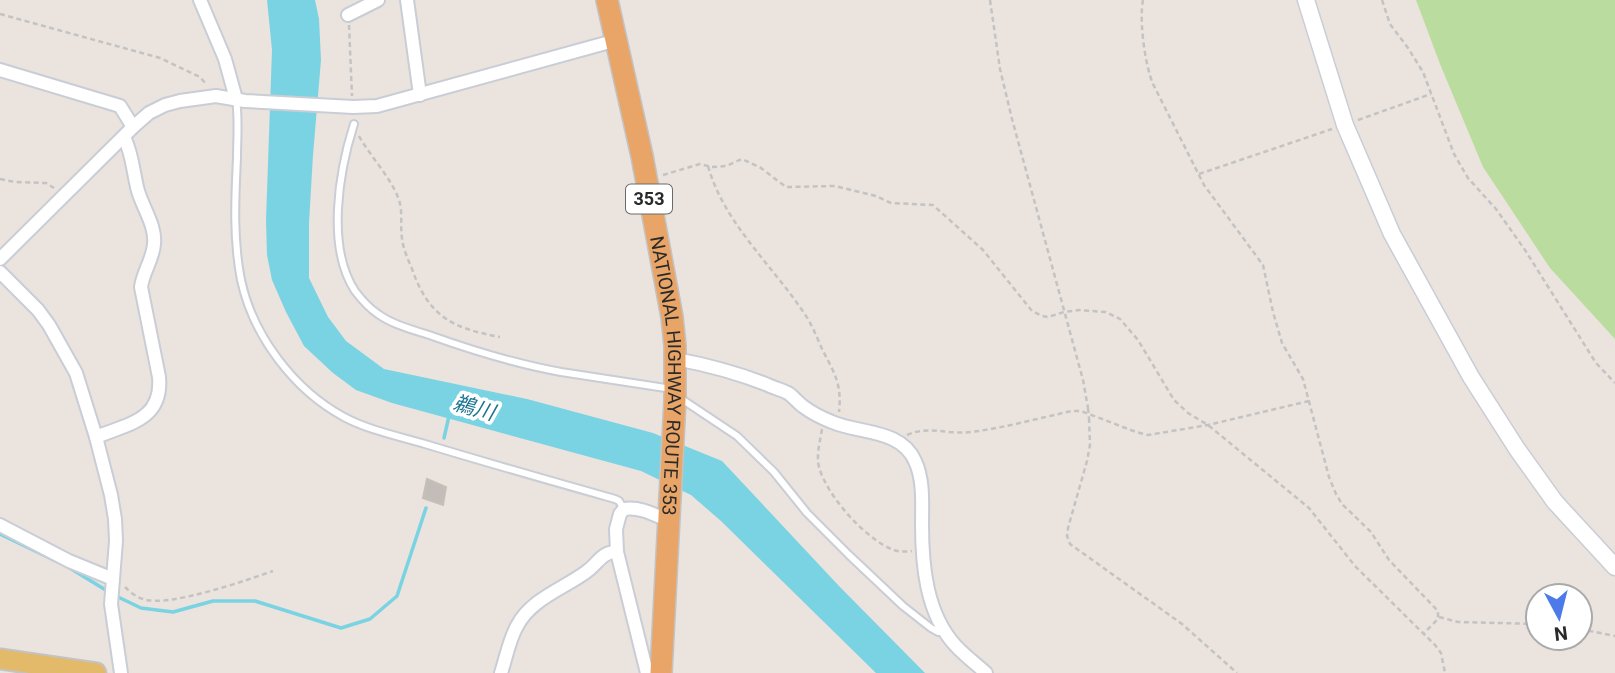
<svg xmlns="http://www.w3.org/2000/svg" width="1615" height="673" viewBox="0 0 1615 673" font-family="Roboto,'Noto Sans JP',sans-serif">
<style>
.green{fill:#bbdc9f}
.water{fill:#7ad3e3}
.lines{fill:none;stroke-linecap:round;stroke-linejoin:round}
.stream{stroke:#7ad3e3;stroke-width:3.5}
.building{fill:#c3bdba;stroke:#c6bfb7;stroke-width:2}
.service-casing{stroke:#c9cdd6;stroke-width:10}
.minor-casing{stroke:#c9cdd6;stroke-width:16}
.tertiary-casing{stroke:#c9cdd6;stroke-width:19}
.primary-casing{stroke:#c3c3c3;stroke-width:23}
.trunk-casing{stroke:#c3c3c3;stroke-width:24}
.path{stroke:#c3c3c3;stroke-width:2.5;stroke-dasharray:5 3.5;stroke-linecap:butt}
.service{stroke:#fff;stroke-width:6}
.minor{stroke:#fff;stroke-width:12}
.tertiary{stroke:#fff;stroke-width:16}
.primary{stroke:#e3b96a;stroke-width:19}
.trunk{stroke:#e9a567;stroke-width:21}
.path-bridge{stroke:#c3c3c3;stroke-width:2.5;stroke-dasharray:5 3.5;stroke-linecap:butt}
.labels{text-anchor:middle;stroke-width:7;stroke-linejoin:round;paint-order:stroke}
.shield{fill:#fff;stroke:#6a6a6a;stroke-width:2}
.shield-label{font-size:18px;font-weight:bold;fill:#2a2a2a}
.street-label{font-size:19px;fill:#2a2a2a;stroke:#fff}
.water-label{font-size:21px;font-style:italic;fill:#1a738e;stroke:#fff}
</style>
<rect width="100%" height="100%" fill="#ebe3dd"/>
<polygon class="green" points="1416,0 1615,0 1615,339 1550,268 1483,167 1440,64"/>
<polygon class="water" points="267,0 315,0 319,19 321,60 313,155 309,223 309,278 328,317 346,341 384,369 527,399 653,433 722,461 839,586 925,673 876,673 721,521 691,495 641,471 392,403 356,390 333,373 304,346 286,312 272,280 267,255 266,220 272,50"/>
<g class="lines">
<g class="stream">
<polyline points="444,438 449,416"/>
<polyline points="0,534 58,562"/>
<polyline points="68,567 109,592"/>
<polyline points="116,596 141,608 173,612 213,601 255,601 341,628 370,619 397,596 426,508"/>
</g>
</g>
<polygon class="building" points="427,479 446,487 443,505 423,498"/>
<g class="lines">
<g class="service-casing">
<g id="service">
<path d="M236,99C239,119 237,138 237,158C235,199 233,239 241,280C253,336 294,390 344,417C368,430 398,436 425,444C488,463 551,481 615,499L619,501L624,509"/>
<path d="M354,124C339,171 326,247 355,291C361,299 369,308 378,314C393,325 414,330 432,336C474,351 517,364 561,372C598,378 635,383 672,389"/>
<polyline points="680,398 737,436 774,472 807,513 849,555 903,606 931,628 938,632 944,632"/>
</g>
</g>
<g class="minor-casing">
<g id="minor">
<polyline points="200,0 225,59 236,99"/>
<polyline points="407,0 420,95"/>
<polyline points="348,15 378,0"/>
<polyline points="0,70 120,106 133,127"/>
<polyline points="0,259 133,127 149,113 165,105 180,101 216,96 245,101 353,107 377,106 617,40"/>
<polyline points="0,272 38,310 49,325 76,373 96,437 111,495 115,519 116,541 111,604 121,673"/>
<path d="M676,359C708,365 738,373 768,385C774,388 782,390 788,393C794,397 798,403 804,407C812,413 822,418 832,422C860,434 901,429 915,461C924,480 922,504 922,524C922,565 926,613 955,645C964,655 976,664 986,673"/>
<path d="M96,437C128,424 163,420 159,377L141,287C143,272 153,259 154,244C156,226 143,208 138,191C133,173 133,155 124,137"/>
<polyline points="0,525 69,561 113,579"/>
<path d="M501,673C506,658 509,640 517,626C531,599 563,589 586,572C597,565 602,551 617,552"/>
<path d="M647,673L617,552L616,529L620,514L624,509C639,506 655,515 669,521"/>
</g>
</g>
<g class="tertiary-casing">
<polyline id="tertiary" points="1306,0 1345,125 1392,234 1471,377 1517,449 1555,502 1615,567"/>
</g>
<g class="primary-casing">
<polyline id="primary" points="0,659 96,673"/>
</g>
<g class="trunk-casing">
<g id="trunk">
<path id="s1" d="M607,0L642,156L672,317L675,346V400L661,673"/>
</g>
</g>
<g class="path">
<polyline points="990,0 1000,69 1012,119 1083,380 1088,408"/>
<path d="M1143,0C1139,21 1145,65 1153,84L1204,185L1263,265L1273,312L1282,343L1303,379L1329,477L1336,494L1342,504L1371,532L1389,560L1438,611V619L1424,633"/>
<polyline points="1382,0 1390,24 1408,48 1423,72 1454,154 1468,178 1496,209 1525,250 1596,363 1615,383"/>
<polyline points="0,14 160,58 200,77 207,85"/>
<polyline points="349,25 352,96"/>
<polyline points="1358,120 1431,94"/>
<path d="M359,136C370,156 392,179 399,200C403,212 400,226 402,238C403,249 408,259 412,269C429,317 452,328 500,337"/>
<path d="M708,166C724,223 772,265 804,313C812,324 817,338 823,351C835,374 842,385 839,412"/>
<polyline points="1199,174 1332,129"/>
<polyline points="663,175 700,164 712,167 726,166 742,159 761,168 786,187 835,186 876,196 891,203 933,205 983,250 1032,311 1042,316 1048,317 1064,312 1079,310 1092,311 1106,312 1120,319 1138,340 1174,400 1188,413 1208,425 1309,508 1355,566 1435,645 1441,653 1445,673"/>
<polyline points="0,179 15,182 46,183 54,188"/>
<polyline points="1089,418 1090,445 1087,461 1068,528 1067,536 1070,544 1182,624 1237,673"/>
<path d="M822,429C820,442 816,455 819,467C827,496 864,537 891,549C897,552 905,552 912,551"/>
<path d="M907,435C929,425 947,435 971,432C1004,428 1039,418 1072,411H1081L1136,432L1148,435L1208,425L1309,401"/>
<path d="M125,587C130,592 136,597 143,599C168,608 247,580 273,571"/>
<polyline points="1439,617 1458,622 1538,624"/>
<polyline points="1580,629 1615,636"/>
</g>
<use href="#service" class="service"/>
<use href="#minor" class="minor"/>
<use href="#tertiary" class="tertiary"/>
<use href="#primary" class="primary"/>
<use href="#trunk" class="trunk"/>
<polyline class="path-bridge" points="1088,408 1089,418"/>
</g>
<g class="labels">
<rect class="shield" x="626" y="184.5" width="46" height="29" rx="5"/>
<g class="shield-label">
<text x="649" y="205">353</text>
</g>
<g class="street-label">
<text dy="7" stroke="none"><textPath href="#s1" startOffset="382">NATIONAL HIGHWAY ROUTE 353</textPath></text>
</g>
<g class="water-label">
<text transform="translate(474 408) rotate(15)" y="7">鵜川</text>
</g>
</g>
<g transform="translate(1559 617) rotate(173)"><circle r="33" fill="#ffffff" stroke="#aaaaaa" stroke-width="2"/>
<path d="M0-5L12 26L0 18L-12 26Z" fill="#4c7be9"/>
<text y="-10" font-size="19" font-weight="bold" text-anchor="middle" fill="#2a2a2a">N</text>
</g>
</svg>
